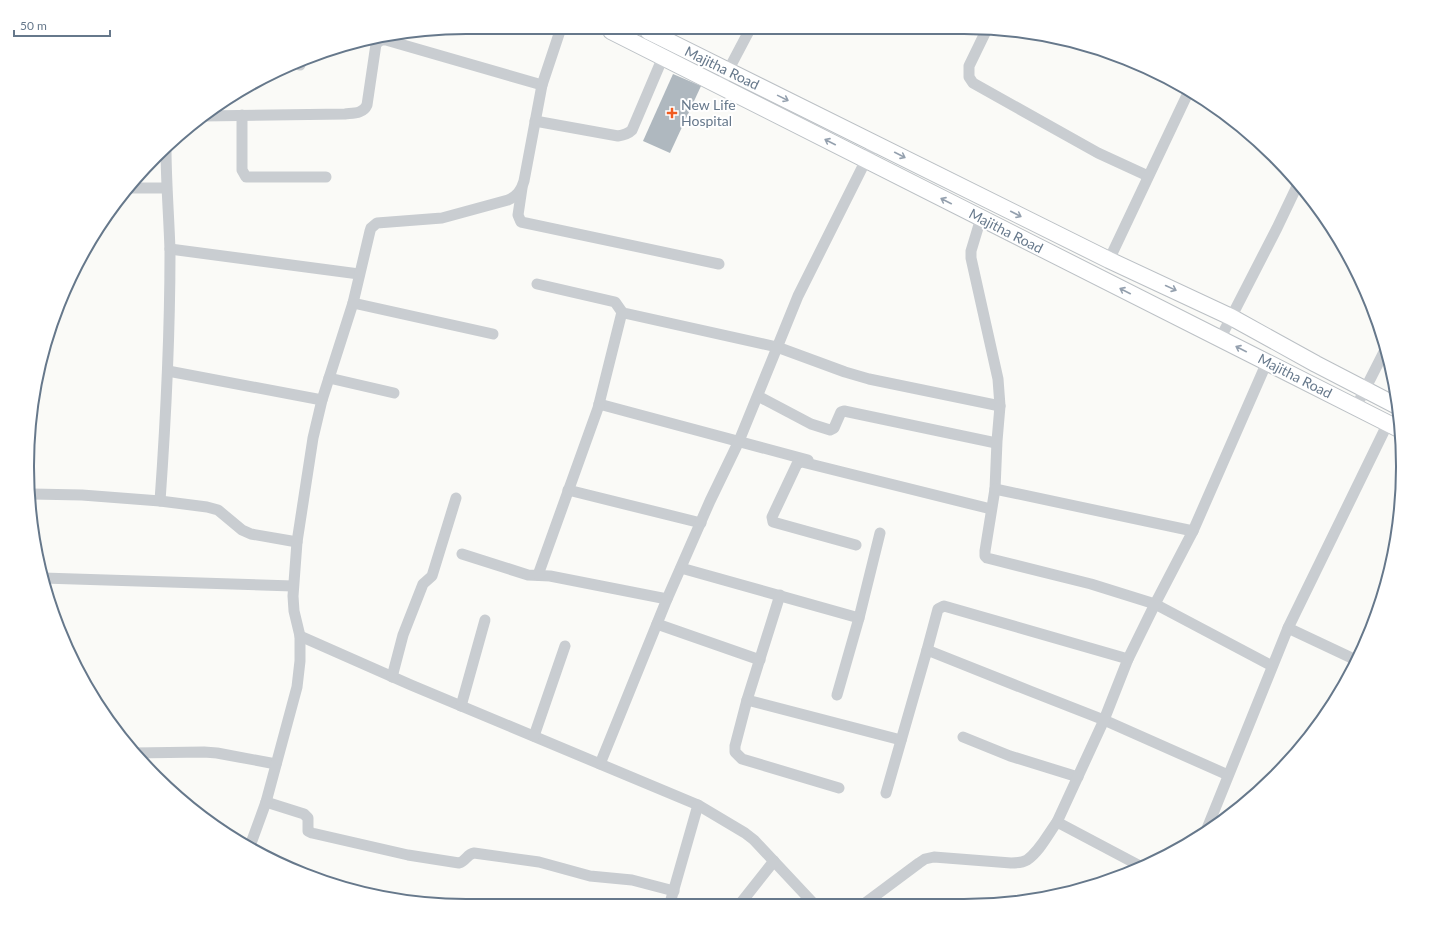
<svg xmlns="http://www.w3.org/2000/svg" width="1430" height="933" viewBox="0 0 1430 933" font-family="Lato,sans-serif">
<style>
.building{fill:#afb8bf}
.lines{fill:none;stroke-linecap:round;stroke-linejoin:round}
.secondary-casing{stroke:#bbc0c5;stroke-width:18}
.minor{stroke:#c9cdd1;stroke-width:11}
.secondary{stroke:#fff;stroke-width:16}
.oneway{stroke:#94a0ae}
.poi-dot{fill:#f05c21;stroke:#fff;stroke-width:1.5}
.labels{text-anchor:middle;stroke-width:4;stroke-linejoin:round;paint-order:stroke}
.street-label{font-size:14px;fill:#66788b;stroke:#fff}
.poi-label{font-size:14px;fill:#66788b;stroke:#fff;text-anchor:start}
.rim{fill:none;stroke:#66788b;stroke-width:2}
</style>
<rect width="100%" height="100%" fill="#fafaf7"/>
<polygon class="building" points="673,74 701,86 670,153 643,141"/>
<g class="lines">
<g class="secondary-casing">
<g id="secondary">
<polyline points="611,31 1401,430"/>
<polyline points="648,31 1109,260 1231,317 1316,364 1397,406"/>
</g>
</g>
<g class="minor">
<polyline points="986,31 969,66 969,77 973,83 1098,153 1148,176"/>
<polyline points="300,63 300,65"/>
<polyline points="720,86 749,31"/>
<polyline points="242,115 242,170 246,177 326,177"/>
<path d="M203,116L345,114C353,113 363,114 367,105L376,44L381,40H386L542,85"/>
<path d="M535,121L618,136C624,135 628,134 632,130L663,57"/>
<polyline points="128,188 166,188"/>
<polyline points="522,188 518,215 521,222 719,264"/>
<polyline points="170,249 359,274"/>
<polyline points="1109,260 1188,93"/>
<polyline points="537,284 615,302 622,312 624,313 777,347 845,372 869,379 1000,406 998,379 971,258 971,251 981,218"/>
<polyline points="353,303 493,334"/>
<polyline points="1220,339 1277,228 1298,184"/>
<polyline points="168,371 322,400"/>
<polyline points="329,378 394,393"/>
<polyline points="758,396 811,424 830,430 834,428 841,412 844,411 996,443"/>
<polyline points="599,404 808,460"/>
<polyline points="1000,406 997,441 995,489 985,551 985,556 987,558 1091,584 1155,604 1272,666"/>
<polyline points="1356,407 1386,348"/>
<polyline points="995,489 1193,531"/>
<polyline points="568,490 701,523"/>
<polyline points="32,494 82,495 160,501 207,507 218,510 242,530 251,534 297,542"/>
<path d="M160,501C166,417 170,335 170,251C169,217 166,182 166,148"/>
<polyline points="856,545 773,522 772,517 797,464 802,462 991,509"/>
<polyline points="462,554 528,575 550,576 667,599"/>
<polyline points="681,568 859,618 880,533"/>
<polyline points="538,575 598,408 622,312"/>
<polyline points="43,578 293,586"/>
<polyline points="780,595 747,700 735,746 735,752 742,759 839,788"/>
<polyline points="657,624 760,660"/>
<polyline points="1288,628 1356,660"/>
<polyline points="300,636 411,685 698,805 745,833 754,840 814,904"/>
<polyline points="927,650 938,609 944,606 1128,659"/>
<polyline points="392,677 403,635 423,584 432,576 456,498"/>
<polyline points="837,695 859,618"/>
<polyline points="747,700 901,740"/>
<polyline points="461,706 485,620"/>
<polyline points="534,736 565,646"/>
<polyline points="963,737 1010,756 1078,777"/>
<polyline points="134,753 204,752 217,753 276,764"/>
<polyline points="600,764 667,599 710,501 739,441 798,296 866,160 875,143"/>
<polyline points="886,793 927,650 1030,691 1104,720 1228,775"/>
<path d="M266,802L304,814L308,818V831L312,833L408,855L459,863C466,861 467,854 474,853L539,862L590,876L632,880L674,891"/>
<polyline points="1206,831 1288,628 1388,423"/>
<path d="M250,846L266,802L297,687L300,661V636L294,611L293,596L297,542L313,438L322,400L353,303L370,231L371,228L377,223L442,218L508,200C517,196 521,191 524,181L542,85L560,31"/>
<polyline points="1142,867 1057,822 1104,720 1128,659 1155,604 1193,531 1267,362"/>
<polyline points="670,903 698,805"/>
<polyline points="740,904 774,861"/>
<path d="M864,904L919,863L925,859L934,857L1011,863C1017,863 1022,863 1027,860C1040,851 1048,834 1057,822"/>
</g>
<use href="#secondary" class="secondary"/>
</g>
<defs><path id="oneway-shaft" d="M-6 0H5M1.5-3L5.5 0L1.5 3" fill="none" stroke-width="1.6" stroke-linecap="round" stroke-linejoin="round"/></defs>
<g class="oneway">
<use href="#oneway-shaft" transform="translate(783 98) rotate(26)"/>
<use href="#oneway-shaft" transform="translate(830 142) rotate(-153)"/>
<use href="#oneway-shaft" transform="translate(900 155) rotate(27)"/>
<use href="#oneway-shaft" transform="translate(946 201) rotate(-153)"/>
<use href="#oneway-shaft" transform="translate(1016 214) rotate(27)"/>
<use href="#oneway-shaft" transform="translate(1171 288) rotate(25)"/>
<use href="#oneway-shaft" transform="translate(1125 291) rotate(-153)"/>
<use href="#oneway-shaft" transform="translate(1241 349) rotate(-153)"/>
</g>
<path class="poi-dot" d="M670 107h4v4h4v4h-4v4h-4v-4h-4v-4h4z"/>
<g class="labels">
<g class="street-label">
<text transform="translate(722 68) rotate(26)" y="5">Majitha Road</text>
<text transform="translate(1006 231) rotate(27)" y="5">Majitha Road</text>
<text transform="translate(1295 376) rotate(27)" y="5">Majitha Road</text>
</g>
<g class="poi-label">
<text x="681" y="110">New Life<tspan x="681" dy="16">Hospital</tspan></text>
</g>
</g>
<path d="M0 0H1430V933H0ZM466 34H964A432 432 0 0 1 1396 466V467A432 432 0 0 1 964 899H466A432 432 0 0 1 34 467V466A432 432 0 0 1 466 34Z" fill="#fff" fill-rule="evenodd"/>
<path class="rim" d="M466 34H964A432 432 0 0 1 1396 466V467A432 432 0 0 1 964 899H466A432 432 0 0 1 34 467V466A432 432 0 0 1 466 34Z"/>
<path d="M14 30v6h96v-6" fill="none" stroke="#66788b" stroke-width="2"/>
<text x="20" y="30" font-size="12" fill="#66788b" stroke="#ffffff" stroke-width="3" paint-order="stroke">50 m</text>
</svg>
